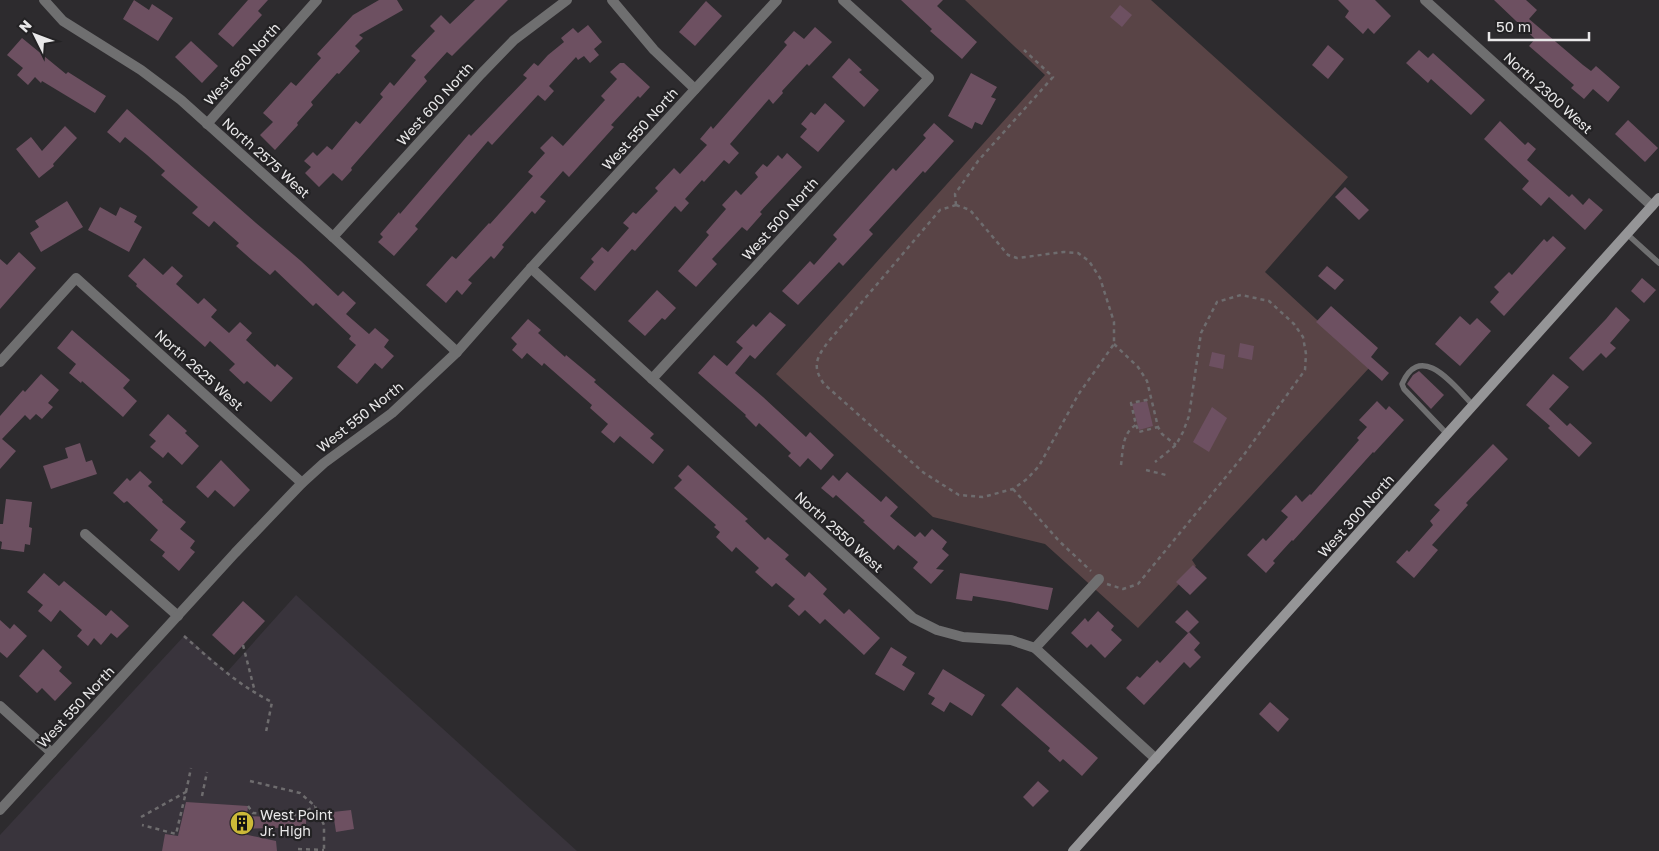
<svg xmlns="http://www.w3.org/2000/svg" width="1659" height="851" viewBox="0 0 1659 851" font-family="'Golos Text',sans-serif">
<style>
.built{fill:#39343c}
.green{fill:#594446}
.building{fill:#6d5061}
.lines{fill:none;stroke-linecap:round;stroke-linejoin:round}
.path{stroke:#6e6c6e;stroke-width:2.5;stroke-dasharray:4 4;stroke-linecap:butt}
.lane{stroke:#6f6f70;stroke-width:5.5}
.street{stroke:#6f6f70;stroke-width:10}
.secondary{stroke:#959597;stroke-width:10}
.labels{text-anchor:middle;stroke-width:4.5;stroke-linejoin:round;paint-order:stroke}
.street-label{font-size:14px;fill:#e9e8e9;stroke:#232224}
.poi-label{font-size:14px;fill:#e9e8e9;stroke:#232224;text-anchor:start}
</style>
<rect width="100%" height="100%" fill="#2d2b2e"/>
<polygon class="built" points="296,595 577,851 0,851 0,835 185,635 227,672"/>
<polygon class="green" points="965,0 1151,0 1348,177 1265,272 1369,368 1192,560 1196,566 1138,628 1045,544 933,517 776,374 1045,75"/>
<g class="building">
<polygon points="134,0 149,10 152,4 173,18 158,41 123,19"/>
<polygon points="248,0 268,0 258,11 262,15 233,47 218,34"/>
<polygon points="379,0 397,0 403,10 359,35 363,38 355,46 360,51 339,74 337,73 311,102 313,105 297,123 298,125 275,150 260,135 273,122 263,113 291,82 296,86 321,58 317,54 353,15"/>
<polygon points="475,0 508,0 452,56 447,52 424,77 427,81 351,168 352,170 342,181 333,173 319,187 305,173 311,167 304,161 313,152 317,156 327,146 332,150 356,121 360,124 383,97 380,94 390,82 394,86 416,60 411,56 435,31 430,26 441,15 450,24"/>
<polygon points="901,0 943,0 937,6 977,42 962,59 930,31 932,29"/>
<polygon points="1338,0 1375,0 1391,16 1374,34 1368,28 1363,34 1345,17 1349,11"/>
<polygon points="1494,0 1526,0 1537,10 1529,19 1583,65 1591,71 1596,66 1620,87 1608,102 1593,89 1584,99 1571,88 1574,85 1529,46 1535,39"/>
<polygon points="706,1 722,16 695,46 679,32"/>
<polygon points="1120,5 1132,15 1122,27 1110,17"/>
<polygon points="588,25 602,42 594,49 599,55 590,63 584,56 578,60 576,57 549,86 554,91 545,101 538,95 492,145 488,141 415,226 418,229 394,256 378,242 383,237 380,234 399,212 400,214 469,134 471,136 527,78 523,75 534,63 538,66 548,55 564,42 561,38 573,28 578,33"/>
<polygon points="815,27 832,42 809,66 807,64 782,91 783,93 773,104 769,99 730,144 739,153 729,164 724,160 704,182 702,180 685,199 689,203 681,212 675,206 635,251 632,249 595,291 580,278 594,262 591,259 602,247 608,252 629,228 623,223 633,212 636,214 658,191 655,188 674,168 680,174 707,145 700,139 711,126 713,129 787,45 784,42 794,31 804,39"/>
<polygon points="22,38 66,74 68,72 106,96 95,113 42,81 41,83 35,77 28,85 17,75 23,68 7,55"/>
<polygon points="191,41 218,66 202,83 175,57"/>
<polygon points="1328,45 1344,59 1328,79 1312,65"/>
<polygon points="1419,50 1428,58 1433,53 1485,100 1471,115 1431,79 1428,83 1406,63"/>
<polygon points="849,58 862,70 859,72 879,90 864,107 832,77"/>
<polygon points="620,63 624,63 650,87 640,98 638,96 611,125 614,127 569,177 563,171 540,197 546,201 535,214 532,211 502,245 504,247 494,259 491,256 468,280 472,283 462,295 457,290 446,303 426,285 452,256 456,259 489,223 490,224 533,176 528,172 545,153 540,148 552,136 563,146 605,100 601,96 617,79 610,72"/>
<polygon points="971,73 997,87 991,97 996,99 982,125 975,122 972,129 948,116"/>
<polygon points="825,103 845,121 818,152 800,137 807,129 801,124 811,112 815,115"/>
<polygon points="127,109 256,223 301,261 338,296 343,291 356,303 346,314 369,334 375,328 389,340 384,347 394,356 382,369 375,363 357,384 337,367 356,345 349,339 351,336 316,303 313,306 275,270 270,275 253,261 236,246 239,243 214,221 209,227 192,213 198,207 161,175 165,171 147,155 125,137 120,143 107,132"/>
<polygon points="1628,120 1658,148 1645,162 1615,134"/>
<polygon points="1500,121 1525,145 1528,142 1536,149 1527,160 1569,197 1572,194 1583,205 1589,198 1603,210 1585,230 1549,197 1541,206 1522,189 1529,181 1484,139"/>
<polygon points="934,123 954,141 925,173 923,171 869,230 873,234 843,266 839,262 798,305 782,291 810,261 814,265 837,239 833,235 893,168 896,171 926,138 923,135"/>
<polygon points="65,126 77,138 53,164 54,166 39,178 16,149 31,137 42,151"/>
<polygon points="787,153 802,167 760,212 762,214 747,231 742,227 712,259 717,264 696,287 678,271 709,235 706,232 726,209 722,205 736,190 741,195 758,177 755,173 763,164 767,167 778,155 782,159"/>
<polygon points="1345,187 1369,210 1359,220 1335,197"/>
<polygon points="67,201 83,227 41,252 30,233 39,227 35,221"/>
<polygon points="100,207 116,216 120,207 137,216 134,222 142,227 129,252 88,230"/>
<polygon points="1553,236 1566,248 1504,316 1490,302 1499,292 1494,287 1509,272 1512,275 1544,239 1547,242"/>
<polygon points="19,252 36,268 0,309 0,259 7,265"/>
<polygon points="144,258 163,275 172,266 183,276 176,284 198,304 204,298 217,310 211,317 229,333 240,322 252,333 246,340 275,367 277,364 293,378 271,402 247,381 244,384 229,370 235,364 210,341 205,347 136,286 137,284 128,276"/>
<polygon points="1327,266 1344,280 1335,290 1318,276"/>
<polygon points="1642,278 1656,290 1644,303 1631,291"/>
<polygon points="657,290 676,308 665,320 662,318 645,336 628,321"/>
<polygon points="1331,306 1378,348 1371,357 1389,373 1382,381 1316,322"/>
<polygon points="1616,307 1630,320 1610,343 1616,348 1606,358 1601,353 1583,371 1569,358 1606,319"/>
<polygon points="770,312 786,325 755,359 750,355 735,373 763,397 806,437 810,432 834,455 821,470 808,458 800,467 788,456 791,453 759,423 756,427 745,416 746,415 698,373 714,355 727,366 743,348 736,342 753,324 756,327"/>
<polygon points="1460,316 1470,325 1477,318 1491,331 1460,366 1435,344"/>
<polygon points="528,319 541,330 538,333 565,357 566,355 596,380 594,382 654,434 650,438 664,450 653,464 620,436 614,443 601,432 608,424 590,408 592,405 544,363 542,366 527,353 522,359 512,350 517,344 511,338"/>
<polygon points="72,330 130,380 123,388 137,401 123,417 82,381 81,383 69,373 76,364 57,348"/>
<polygon points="1240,343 1254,346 1252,360 1238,357"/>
<polygon points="1212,352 1225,355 1223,369 1209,366"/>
<polygon points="1419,371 1444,395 1431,409 1407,384 1413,375"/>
<polygon points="41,374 59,390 48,403 53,407 42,419 36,414 30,420 25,415 2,439 16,451 0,469 0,416 23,390 25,392"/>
<polygon points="1553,374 1569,387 1549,409 1567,426 1570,423 1592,443 1579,457 1548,428 1550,426 1526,405"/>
<polygon points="1147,401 1153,426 1139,430 1132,404"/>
<polygon points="1377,401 1386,410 1389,406 1404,420 1374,453 1373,452 1293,541 1292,540 1273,561 1275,563 1266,573 1247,555 1263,538 1266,541 1288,517 1281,511 1296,495 1302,502 1310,494 1311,495 1359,440 1357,438 1367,427 1359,420"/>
<polygon points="1212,407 1227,418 1209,452 1193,442"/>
<polygon points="168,414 187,431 185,433 199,446 182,465 168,452 163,458 150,447 156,441 149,435"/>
<polygon points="80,443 86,462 92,460 97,474 51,489 43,466 68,458 65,448"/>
<polygon points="1493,444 1508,459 1466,503 1468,505 1432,545 1438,550 1414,578 1396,562 1407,550 1409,552 1433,525 1430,521 1440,510 1434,505"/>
<polygon points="221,460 250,490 234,507 215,490 208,498 196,487"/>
<polygon points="688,465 748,519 745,521 765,540 768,537 789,555 785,559 805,577 809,572 827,589 823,594 844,614 849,609 880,638 864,655 825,619 820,624 805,610 799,616 788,606 795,599 776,583 772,587 755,572 759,568 736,547 732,552 716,537 720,532 714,527 716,525 674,488 682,480 678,476"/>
<polygon points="140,471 152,482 148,486 163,500 162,502 186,522 180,529 195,541 190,548 195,552 179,571 162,556 165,552 150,540 158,530 127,501 124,503 113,493 127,478 130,481"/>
<polygon points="847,472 881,502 886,496 898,507 890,516 915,537 920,532 925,537 932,529 947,542 942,549 949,555 936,569 944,570 931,584 913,568 918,562 898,545 894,550 863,522 865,521 836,495 833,498 821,488 833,475 839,481"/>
<polygon points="6,499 32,502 29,527 32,528 30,545 25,544 24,552 1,549 2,542 0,541 0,524 3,524"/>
<polygon points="1193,565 1207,578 1190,595 1176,582"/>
<polygon points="44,573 59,586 64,581 106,616 111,610 129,626 117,638 111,633 101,645 94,638 88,646 77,636 82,630 60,610 51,622 38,611 43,605 27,592"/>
<polygon points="960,573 1053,588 1048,610 1010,602 973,596 972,601 956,599"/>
<polygon points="243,601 265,621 234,655 212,635"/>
<polygon points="1187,610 1199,622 1188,633 1175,622"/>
<polygon points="1098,611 1114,626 1111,630 1122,640 1105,658 1091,644 1087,648 1071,633 1085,618 1088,622"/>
<polygon points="0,620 10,629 14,624 27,636 7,658 0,652"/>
<polygon points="1189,632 1200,643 1194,650 1201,657 1190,668 1184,662 1144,705 1126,688 1137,676 1140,678 1157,660 1160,663"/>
<polygon points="891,647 907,657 902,665 915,673 904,691 875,674"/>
<polygon points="43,649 62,667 59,671 72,683 55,701 42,688 37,693 19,676"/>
<polygon points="943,669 985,695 972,716 950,702 944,712 931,704 935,698 928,694"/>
<polygon points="1017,687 1098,758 1082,776 1063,759 1060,762 1048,751 1050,748 1001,705"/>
<polygon points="1270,702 1289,719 1278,732 1259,714"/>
<polygon points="1038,781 1049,791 1033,807 1023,797"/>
<polygon points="186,802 248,806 247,816 306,819 306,827 235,829 234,832 276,841 277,851 162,851 165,834 178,836"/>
<polygon points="351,810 354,829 336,832 333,812"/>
</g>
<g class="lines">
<g class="path">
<path d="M956,205L970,210L1008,255L1017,258L1064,252L1078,253L1089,261L1100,278L1114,322V344L1078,395L1039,466L1027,479L1013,489L983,497L959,495L924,473L824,384C812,367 816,358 828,342L940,210Z"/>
<polyline points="956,205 955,194 978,161 1053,77 1024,50"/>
<polyline points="1114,344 1138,367 1147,381 1158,427 1162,434 1176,445"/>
<polyline points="1136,425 1139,432 1158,427"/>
<path d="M1121,465C1123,450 1122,433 1136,425L1131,403L1151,399"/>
<polyline points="1146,470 1166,475"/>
<polyline points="1013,489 1059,541 1091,571"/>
<polyline points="1107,584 1123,589 1138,584 1243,456 1305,370 1306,354 1303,337 1294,324 1269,301 1241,295 1217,302 1201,333 1189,416 1183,432 1176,445 1155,462"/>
<path d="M184,636C212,661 238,685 272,702L266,732"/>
<polyline points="243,645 255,692"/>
<polyline points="250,781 300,793 315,806 324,825 324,851"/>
<polyline points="186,792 191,768"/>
<polyline points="202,796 207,772"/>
<polyline points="248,806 253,813 299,815 315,806"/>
<polyline points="141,817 186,792 176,834 142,825"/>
<polyline points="298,849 324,850"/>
</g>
<g class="lane">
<polyline points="1627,234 1659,263"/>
<path d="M1447,434L1404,389L1402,384C1421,340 1455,387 1474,406"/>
</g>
<g class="street">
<polyline points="44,0 63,21 141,70 181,100 333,237 457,352"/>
<polyline points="612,0 654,50 695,89"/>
<polyline points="1425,0 1652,206"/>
<polyline points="207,124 317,0"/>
<polyline points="333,237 481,74 514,40 567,0"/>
<polyline points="531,268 913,618 937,630 963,637 1011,640 1035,648 1156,759"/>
<polyline points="0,362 76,278 302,483"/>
<polyline points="652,379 929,78 843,0"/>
<polyline points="85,534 178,616"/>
<polyline points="1035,648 1099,579"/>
<polyline points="0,706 52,753"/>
<polyline points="0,810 235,553 302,483 324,463 392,413 457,352 531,268 777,0"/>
</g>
<polyline class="secondary" points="1073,851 1659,198"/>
</g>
<defs>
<g id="building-disc" transform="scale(1.25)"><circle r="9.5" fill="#ccb938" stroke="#232224"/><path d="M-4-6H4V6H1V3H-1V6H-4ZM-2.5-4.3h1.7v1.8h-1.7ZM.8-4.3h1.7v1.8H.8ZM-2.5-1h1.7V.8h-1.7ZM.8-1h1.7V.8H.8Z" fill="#111"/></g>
</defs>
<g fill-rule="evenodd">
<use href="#building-disc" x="242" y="823"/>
</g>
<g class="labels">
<g class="street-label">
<text transform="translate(242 64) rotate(-48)" y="5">West 650 North</text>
<text transform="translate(1548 93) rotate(42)" y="5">North 2300 West</text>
<text transform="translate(435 104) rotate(-48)" y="5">West 600 North</text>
<text transform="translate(640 129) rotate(-48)" y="5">West 550 North</text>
<text transform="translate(266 158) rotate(42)" y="5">North 2575 West</text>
<text transform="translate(780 219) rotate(-48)" y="5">West 500 North</text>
<text transform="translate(199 370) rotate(42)" y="5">North 2625 West</text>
<text transform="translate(360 417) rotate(-38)" y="5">West 550 North</text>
<text transform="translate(1356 516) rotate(-48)" y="5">West 300 North</text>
<text transform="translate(839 532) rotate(42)" y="5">North 2550 West</text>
<text transform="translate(76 707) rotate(-47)" y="5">West 550 North</text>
</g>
<g class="poi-label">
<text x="260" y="820">West Point<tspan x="260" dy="16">Jr. High</tspan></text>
</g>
</g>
<g transform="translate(35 35) rotate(312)" stroke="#232224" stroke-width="4" paint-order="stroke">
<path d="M0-4L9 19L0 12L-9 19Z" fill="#e9e8e9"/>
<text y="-8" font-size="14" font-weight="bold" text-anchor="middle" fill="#e9e8e9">N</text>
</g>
<path d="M1489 32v8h100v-8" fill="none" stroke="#e9e8e9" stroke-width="2.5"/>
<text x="1496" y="32" font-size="15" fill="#e9e8e9" stroke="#232224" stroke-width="4" paint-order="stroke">50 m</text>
</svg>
